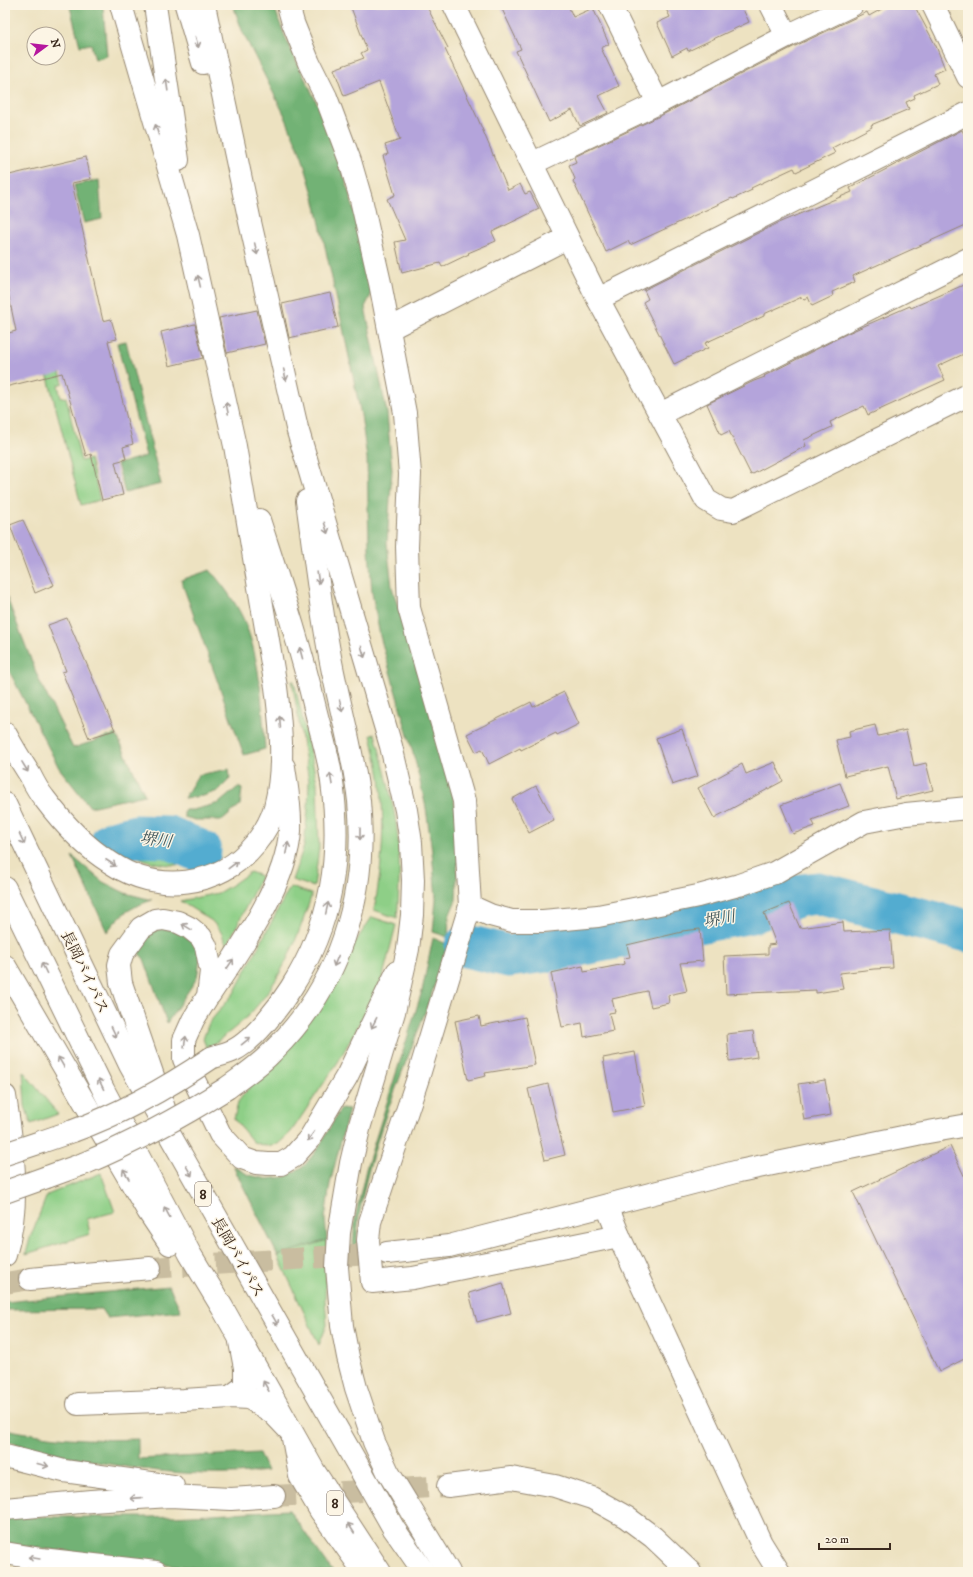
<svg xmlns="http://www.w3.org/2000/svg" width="973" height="1577" viewBox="0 0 973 1577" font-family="'IM FELL DW Pica','Noto Serif JP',serif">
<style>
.green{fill:#8ecf87;stroke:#647c52}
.forest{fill:#72b274;stroke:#566e49}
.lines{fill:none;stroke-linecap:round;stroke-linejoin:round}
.river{stroke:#52acd0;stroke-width:43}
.building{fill:#b4a4db}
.minor-tunnel{stroke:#c9bda0;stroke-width:22;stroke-dasharray:22 11;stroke-linecap:butt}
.minor-casing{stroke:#948670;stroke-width:24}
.major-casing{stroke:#948670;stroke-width:24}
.highway-casing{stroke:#948670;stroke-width:24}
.minor{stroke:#fff;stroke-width:22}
.major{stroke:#fff;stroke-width:22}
.highway{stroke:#fff;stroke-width:22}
.highway-bridge-casing{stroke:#948670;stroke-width:24;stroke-linecap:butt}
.highway-bridge{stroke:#fff;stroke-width:22}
.oneway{stroke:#a79f9a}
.labels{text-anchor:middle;stroke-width:3;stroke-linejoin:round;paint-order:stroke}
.shield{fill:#fcf5e5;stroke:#75675a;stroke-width:1}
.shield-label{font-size:14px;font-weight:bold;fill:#3b2a1e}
.street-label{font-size:15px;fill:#3b2a1e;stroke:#fcf5e5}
.water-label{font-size:16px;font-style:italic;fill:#43585c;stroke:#fcf5e5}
</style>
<rect width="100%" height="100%" fill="#fcf5e5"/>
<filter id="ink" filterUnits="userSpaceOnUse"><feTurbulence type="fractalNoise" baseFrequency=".025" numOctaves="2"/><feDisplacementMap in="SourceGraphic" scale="8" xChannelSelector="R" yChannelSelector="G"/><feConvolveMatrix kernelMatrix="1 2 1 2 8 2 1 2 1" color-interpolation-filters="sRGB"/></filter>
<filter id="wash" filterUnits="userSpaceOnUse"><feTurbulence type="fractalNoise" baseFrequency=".012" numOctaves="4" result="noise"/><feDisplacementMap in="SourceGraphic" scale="16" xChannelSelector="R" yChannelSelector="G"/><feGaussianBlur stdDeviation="0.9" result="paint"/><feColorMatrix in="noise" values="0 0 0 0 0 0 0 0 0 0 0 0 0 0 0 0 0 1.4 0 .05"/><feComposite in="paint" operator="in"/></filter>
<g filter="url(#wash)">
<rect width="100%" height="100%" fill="#ede2c1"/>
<g class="green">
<polygon points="55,355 63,383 58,385 61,398 66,397 81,461 90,459 100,500 81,505 43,358"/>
<polygon points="292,681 294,681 317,782 319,847 314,887 292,880 304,846 308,810 309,781"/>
<path d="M375,734C382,759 389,785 394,811C401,847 400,882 397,918L374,910C383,864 385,824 380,777C378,763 374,749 371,735Z"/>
<path d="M137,839L167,841L205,859C196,861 184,865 174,865C153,865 136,857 118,847Z"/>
<polygon points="250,872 261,876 227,946 221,932 212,921 180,901 218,893 233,884"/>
<path d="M290,887L312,894C299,934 284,975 256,1007C242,1024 224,1036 207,1049L203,1039L209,1023L234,993Z"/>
<polygon points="372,917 396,925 383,976 363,1017 338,1062 291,1132 278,1144 265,1146 253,1142 234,1119 238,1102 342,962"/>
<polygon points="23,1071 58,1114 31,1124 25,1106"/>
<polygon points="101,1173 115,1212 87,1219 90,1234 26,1254 30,1238 47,1195"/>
<polygon points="327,1240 325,1300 327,1325 319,1345 278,1256"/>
</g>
<g class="forest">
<polygon points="77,5 103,5 107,56 95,60 91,44 80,46 70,7"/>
<path d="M233,5H274C286,48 311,86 328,128C348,180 360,235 374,289L365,307L387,413L392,470L387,543L392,587L443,755L454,799L459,829L456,900L449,916L448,937L433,932L436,899L432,852L426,808L416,764L380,636L372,593L369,549L367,458L361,415L343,328L314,197L302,157L284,114L243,33Z"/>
<polygon points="99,180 102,219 84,223 74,185"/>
<polygon points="126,341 161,484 125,493 117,464 146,456 117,343"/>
<path d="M210,570C222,584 235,601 243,618C261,659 262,705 265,749L244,755L181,580Z"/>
<polygon points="5,593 39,680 73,748 116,734 145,795 90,807 59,768 5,663"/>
<polygon points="229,769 230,779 218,791 203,796 184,798 198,775"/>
<polygon points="238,787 242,789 240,805 223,820 195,820 184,817 184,810 193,810 219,803"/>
<path d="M72,856L103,882L125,893L152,900C130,908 121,913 107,932Z"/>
<polygon points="163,928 179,932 196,944 200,959 197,978 167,1023 144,959 136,950 147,933"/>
<path d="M433,938L447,944C423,1036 373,1122 359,1217C357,1231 357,1246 356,1260L352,1259L355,1218L366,1169L422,991Z"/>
<polygon points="341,1108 349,1109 330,1184 325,1219 327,1240 278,1256 233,1166 249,1175 267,1179 285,1177 304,1166 317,1150"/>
<polygon points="169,1286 181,1311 107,1318 101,1309 5,1310 5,1302"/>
<path d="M5,1429C48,1438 93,1441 138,1439V1459L259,1453L267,1471C255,1472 243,1474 231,1474C155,1476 78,1460 5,1441Z"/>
<polygon points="289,1510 333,1572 230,1572 5,1544 5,1517 152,1517"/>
</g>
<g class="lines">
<g class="river">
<polyline points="112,842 136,836 168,837 200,851"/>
<polyline points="466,946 509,956 547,951 752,912 801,895 818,893 968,931"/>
</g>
</g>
<g id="blocks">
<g class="building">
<polygon points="350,5 426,5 448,48 445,49 478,119 508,190 520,184 525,194 530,192 539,209 492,232 496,241 468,253 469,254 442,267 440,263 402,273 395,242 405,240 387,199 395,195 383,156 388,154 385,145 400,140 379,82 344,96 334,69 364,58 361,53 367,50"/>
<polygon points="500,5 568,5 573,17 593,8 609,44 601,48 619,86 599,96 608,113 580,126 572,110 549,122 516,51 521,49"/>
<polygon points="664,5 741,5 749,22 688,51 687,48 672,56 657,23 670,17"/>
<polygon points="889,5 914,5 936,46 945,69 934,74 938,84 914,95 915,98 906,102 909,109 871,125 872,127 832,148 835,153 796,172 794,168 751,188 752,190 733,199 732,198 630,245 628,241 606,252 573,181 575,179 569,165 576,162 574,157 664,114 793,47 867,12 869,16"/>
<polygon points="962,130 968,142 968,224 853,276 855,282 832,292 833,296 812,306 808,297 804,299 802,297 764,314 764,316 705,343 708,348 674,364 643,302 648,299 644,290 778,223 852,192 850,188"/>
<polygon points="86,157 91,179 72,183 103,321 111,319 117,339 108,341 133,444 123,447 126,459 115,462 123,495 102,500 91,454 86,456 62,373 5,387 5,334 16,331 5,278 5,176"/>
<polygon points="968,283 968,352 938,366 945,380 868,415 864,406 830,422 832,427 804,440 806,446 751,475 729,431 721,435 707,404 754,381 765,377 764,376 848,333 910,306 911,308"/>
<polygon points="330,293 338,327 289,338 282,304"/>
<polygon points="257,310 265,344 227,353 219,318"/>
<polygon points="195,324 203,358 169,366 161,332"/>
<polygon points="23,520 54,585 35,593 10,525"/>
<polygon points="67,618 115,730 89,738 62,672 66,671 48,625"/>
<polygon points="564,692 579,724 557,735 556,733 521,750 520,748 489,764 482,749 476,752 467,734 531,702 533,707"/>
<polygon points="875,725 878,736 906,730 914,766 926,763 933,790 896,799 888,766 845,776 836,740 850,737 849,731"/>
<polygon points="682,729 698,776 672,785 656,738"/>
<polygon points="775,762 783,781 714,818 698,788 742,764 746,774"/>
<polygon points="840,783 849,806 812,820 815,826 793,834 781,805"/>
<polygon points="536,786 554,820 529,833 512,799"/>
<polygon points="789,903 800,928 843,922 844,932 890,930 893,968 874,969 840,973 843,989 816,993 816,990 726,994 724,956 768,954 768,945 776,944 764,913"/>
<polygon points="700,929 703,961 680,963 687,991 668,995 669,1003 651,1007 647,991 612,999 615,1012 609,1013 613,1031 584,1037 582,1023 562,1027 551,973 583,966 584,972 625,964 624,958 630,957 627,945 682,932 682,931"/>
<polygon points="479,1016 481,1026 525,1017 535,1065 485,1073 486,1076 468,1080 455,1021"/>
<polygon points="753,1031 757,1057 729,1061 727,1034"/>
<polygon points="635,1052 645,1106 613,1112 603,1058"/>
<polygon points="825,1080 831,1115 804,1120 798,1084"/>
<polygon points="548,1084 565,1155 545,1160 528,1089"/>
<polygon points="950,1146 968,1184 968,1357 939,1372 853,1192"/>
<polygon points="503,1283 511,1313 477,1322 469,1293"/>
</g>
</g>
</g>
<g filter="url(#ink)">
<use href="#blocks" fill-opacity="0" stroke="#948670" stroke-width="1"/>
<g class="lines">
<g class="minor-tunnel">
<polyline points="150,1268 387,1253"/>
<polyline points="5,1283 30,1279"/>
<polyline points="274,1496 448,1486"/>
</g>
<g class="minor-casing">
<g id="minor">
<polyline points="288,5 293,23 309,63 326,97 350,161 361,199 380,283 405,413 410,474 407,547 409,608 464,801 470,906 490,915 512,921 543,921 598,916 659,904 698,896 739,885 774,873 864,822 906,814 968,808"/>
<polyline points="454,5 598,299 706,500 721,509 733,511 968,395"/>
<polyline points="610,5 658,103"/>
<polyline points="771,5 787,36"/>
<polyline points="933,5 968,77"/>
<polyline points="533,163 658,103 787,36 852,5"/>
<polyline points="598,299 968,113"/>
<polyline points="389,329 567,238"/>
<polyline points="660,414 968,259"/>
<polyline points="470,906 418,1078 370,1222 368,1240 372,1282 413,1278 619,1236"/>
<path d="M210,994C239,950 287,884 290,831C291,809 287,788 284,767"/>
<polyline points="164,1108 121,983 119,965 122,954 141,928 155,920 163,919 178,922 190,928 201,937 206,946 211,971 208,996 193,1020 184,1040 184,1059 220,1134 242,1158 256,1163 268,1164 281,1164 293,1157 310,1138 347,1076 397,972"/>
<polyline points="607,1206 619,1236 761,1543 779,1572"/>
<polyline points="387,1253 449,1246 739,1171 917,1134 968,1125"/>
<polyline points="30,1279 150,1268"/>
<polyline points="230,1397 245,1386 245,1368 240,1342"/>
<polyline points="78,1404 184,1400 230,1397 249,1398 272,1412 292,1433 300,1476 320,1510 357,1562 371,1572"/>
<polyline points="5,1456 64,1471 173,1486"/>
<polyline points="448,1486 511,1478 555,1486 592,1498 626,1517 653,1537 690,1572"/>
<polyline points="5,1509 91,1501 170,1496 231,1499 274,1496"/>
</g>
</g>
<g class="major-casing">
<polyline id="major" points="5,1553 41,1559 156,1572"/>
</g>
<g class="highway-casing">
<g id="highway">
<polyline points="155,5 178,160"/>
<polyline points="186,5 203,63"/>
<polyline points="204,5 250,222 297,428 391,746 406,810 411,843 413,880 412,915 408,949 394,1012 360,1125 351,1163 339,1233 337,1267 342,1326 348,1357 356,1388 374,1442 388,1472 449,1572"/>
<path d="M5,733C13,748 21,761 30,775C34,783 38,791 44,798C62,822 85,847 111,863C157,894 219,888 255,844C264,833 271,821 275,807C285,768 281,727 276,687L235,446L188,235L121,5"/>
<polyline points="5,804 130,1065 394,1529 424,1572"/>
<polyline points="5,888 104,1091 190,1254 222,1307 314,1471 380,1572"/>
<polyline points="5,966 148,1211 170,1244"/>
<path d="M211,1058C218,1055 227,1054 234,1050C254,1040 279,1007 291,988C332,924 342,857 332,782C329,757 321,733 315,708C300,644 279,582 259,520"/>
<path d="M227,1088C242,1077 259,1066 272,1052C340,986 368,895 359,801C354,757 342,715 333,672C321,615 315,558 307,501"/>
<path d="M5,1096C13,1148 21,1203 5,1255"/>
<polyline points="41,1142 73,1131"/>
<polyline points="47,1177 83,1164"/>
</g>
</g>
<use href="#minor" class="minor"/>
<use href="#major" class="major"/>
<use href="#highway" class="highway"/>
<g class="highway-bridge-casing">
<g id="highway-bridge">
<path d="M73,1131C123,1113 167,1088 211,1058"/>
<polyline points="5,1154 41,1142"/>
<path d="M83,1164C133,1143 181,1117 227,1088"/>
<polyline points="5,1192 47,1177"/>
</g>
</g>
<use href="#highway-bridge" class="highway-bridge"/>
</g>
<defs><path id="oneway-shaft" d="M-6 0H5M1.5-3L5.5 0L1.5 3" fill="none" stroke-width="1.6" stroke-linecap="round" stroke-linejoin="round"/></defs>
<g class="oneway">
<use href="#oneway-shaft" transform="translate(197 42) rotate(74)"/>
<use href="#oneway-shaft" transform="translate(167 85) rotate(-98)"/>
<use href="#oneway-shaft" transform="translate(157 130) rotate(-107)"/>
<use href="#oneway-shaft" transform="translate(256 249) rotate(77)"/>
<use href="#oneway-shaft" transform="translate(199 281) rotate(-103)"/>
<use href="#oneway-shaft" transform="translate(285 375) rotate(77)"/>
<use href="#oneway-shaft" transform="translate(227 408) rotate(-102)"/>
<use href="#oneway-shaft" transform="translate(326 528) rotate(73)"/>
<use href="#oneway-shaft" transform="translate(318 578) rotate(82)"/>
<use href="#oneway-shaft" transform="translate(363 652) rotate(73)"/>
<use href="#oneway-shaft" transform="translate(301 653) rotate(-105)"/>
<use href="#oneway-shaft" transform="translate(341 706) rotate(77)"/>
<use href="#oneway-shaft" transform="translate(280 722) rotate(-94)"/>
<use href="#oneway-shaft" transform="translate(25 767) rotate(59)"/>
<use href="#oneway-shaft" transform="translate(331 779) rotate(-100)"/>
<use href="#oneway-shaft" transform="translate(360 834) rotate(90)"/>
<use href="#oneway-shaft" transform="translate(22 839) rotate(65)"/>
<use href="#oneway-shaft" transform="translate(287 848) rotate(-78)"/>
<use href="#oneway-shaft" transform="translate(111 863) rotate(33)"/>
<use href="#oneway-shaft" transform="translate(233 865) rotate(-37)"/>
<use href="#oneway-shaft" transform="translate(327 908) rotate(-77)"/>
<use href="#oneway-shaft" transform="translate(187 927) rotate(-149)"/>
<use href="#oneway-shaft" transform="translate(336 961) rotate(112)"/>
<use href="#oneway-shaft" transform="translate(230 964) rotate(-56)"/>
<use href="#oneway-shaft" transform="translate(44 968) rotate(-116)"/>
<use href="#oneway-shaft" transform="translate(374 1023) rotate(117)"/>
<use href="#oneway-shaft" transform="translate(114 1032) rotate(64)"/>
<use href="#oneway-shaft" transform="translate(246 1041) rotate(-39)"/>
<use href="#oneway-shaft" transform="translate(185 1042) rotate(-81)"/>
<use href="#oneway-shaft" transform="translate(61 1062) rotate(-120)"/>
<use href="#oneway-shaft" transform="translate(101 1084) rotate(-116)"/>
<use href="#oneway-shaft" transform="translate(311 1136) rotate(126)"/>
<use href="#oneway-shaft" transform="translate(189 1171) rotate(60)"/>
<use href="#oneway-shaft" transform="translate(126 1174) rotate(-120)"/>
<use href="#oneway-shaft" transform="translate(167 1212) rotate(-118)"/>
<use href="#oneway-shaft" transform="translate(275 1320) rotate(60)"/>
<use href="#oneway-shaft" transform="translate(266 1386) rotate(-119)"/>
<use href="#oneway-shaft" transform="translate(43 1465) rotate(14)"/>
<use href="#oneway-shaft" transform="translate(136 1498) rotate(176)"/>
<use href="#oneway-shaft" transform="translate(351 1528) rotate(-123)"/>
<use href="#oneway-shaft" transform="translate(34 1558) rotate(-171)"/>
</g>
</g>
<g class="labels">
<g class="shield">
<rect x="195" y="1182" width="16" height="24" rx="3"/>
<rect x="327" y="1491" width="16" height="24" rx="3"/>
</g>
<g class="shield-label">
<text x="203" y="1199">8</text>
<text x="335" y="1508">8</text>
</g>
<g class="street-label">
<text transform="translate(85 972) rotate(64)" y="5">長岡バイパス</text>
<text transform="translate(238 1257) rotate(60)" y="5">長岡バイパス</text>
</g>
<g class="water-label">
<text transform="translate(156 839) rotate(7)" y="6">堺川</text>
<text transform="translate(719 918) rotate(-11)" y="6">堺川</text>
</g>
</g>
<rect width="973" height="1577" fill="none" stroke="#fcf5e5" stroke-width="20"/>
<g transform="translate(46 46) rotate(75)"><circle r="19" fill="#fcf5e5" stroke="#afa495"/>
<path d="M0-3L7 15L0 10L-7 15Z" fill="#b5179e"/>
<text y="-6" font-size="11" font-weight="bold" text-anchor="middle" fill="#3b2a1e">N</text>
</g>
<path d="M819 1543v6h71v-6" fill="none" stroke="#3b2a1e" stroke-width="2"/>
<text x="825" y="1543" font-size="12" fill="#3b2a1e" stroke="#fcf5e5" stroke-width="3" paint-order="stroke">20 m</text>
</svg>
